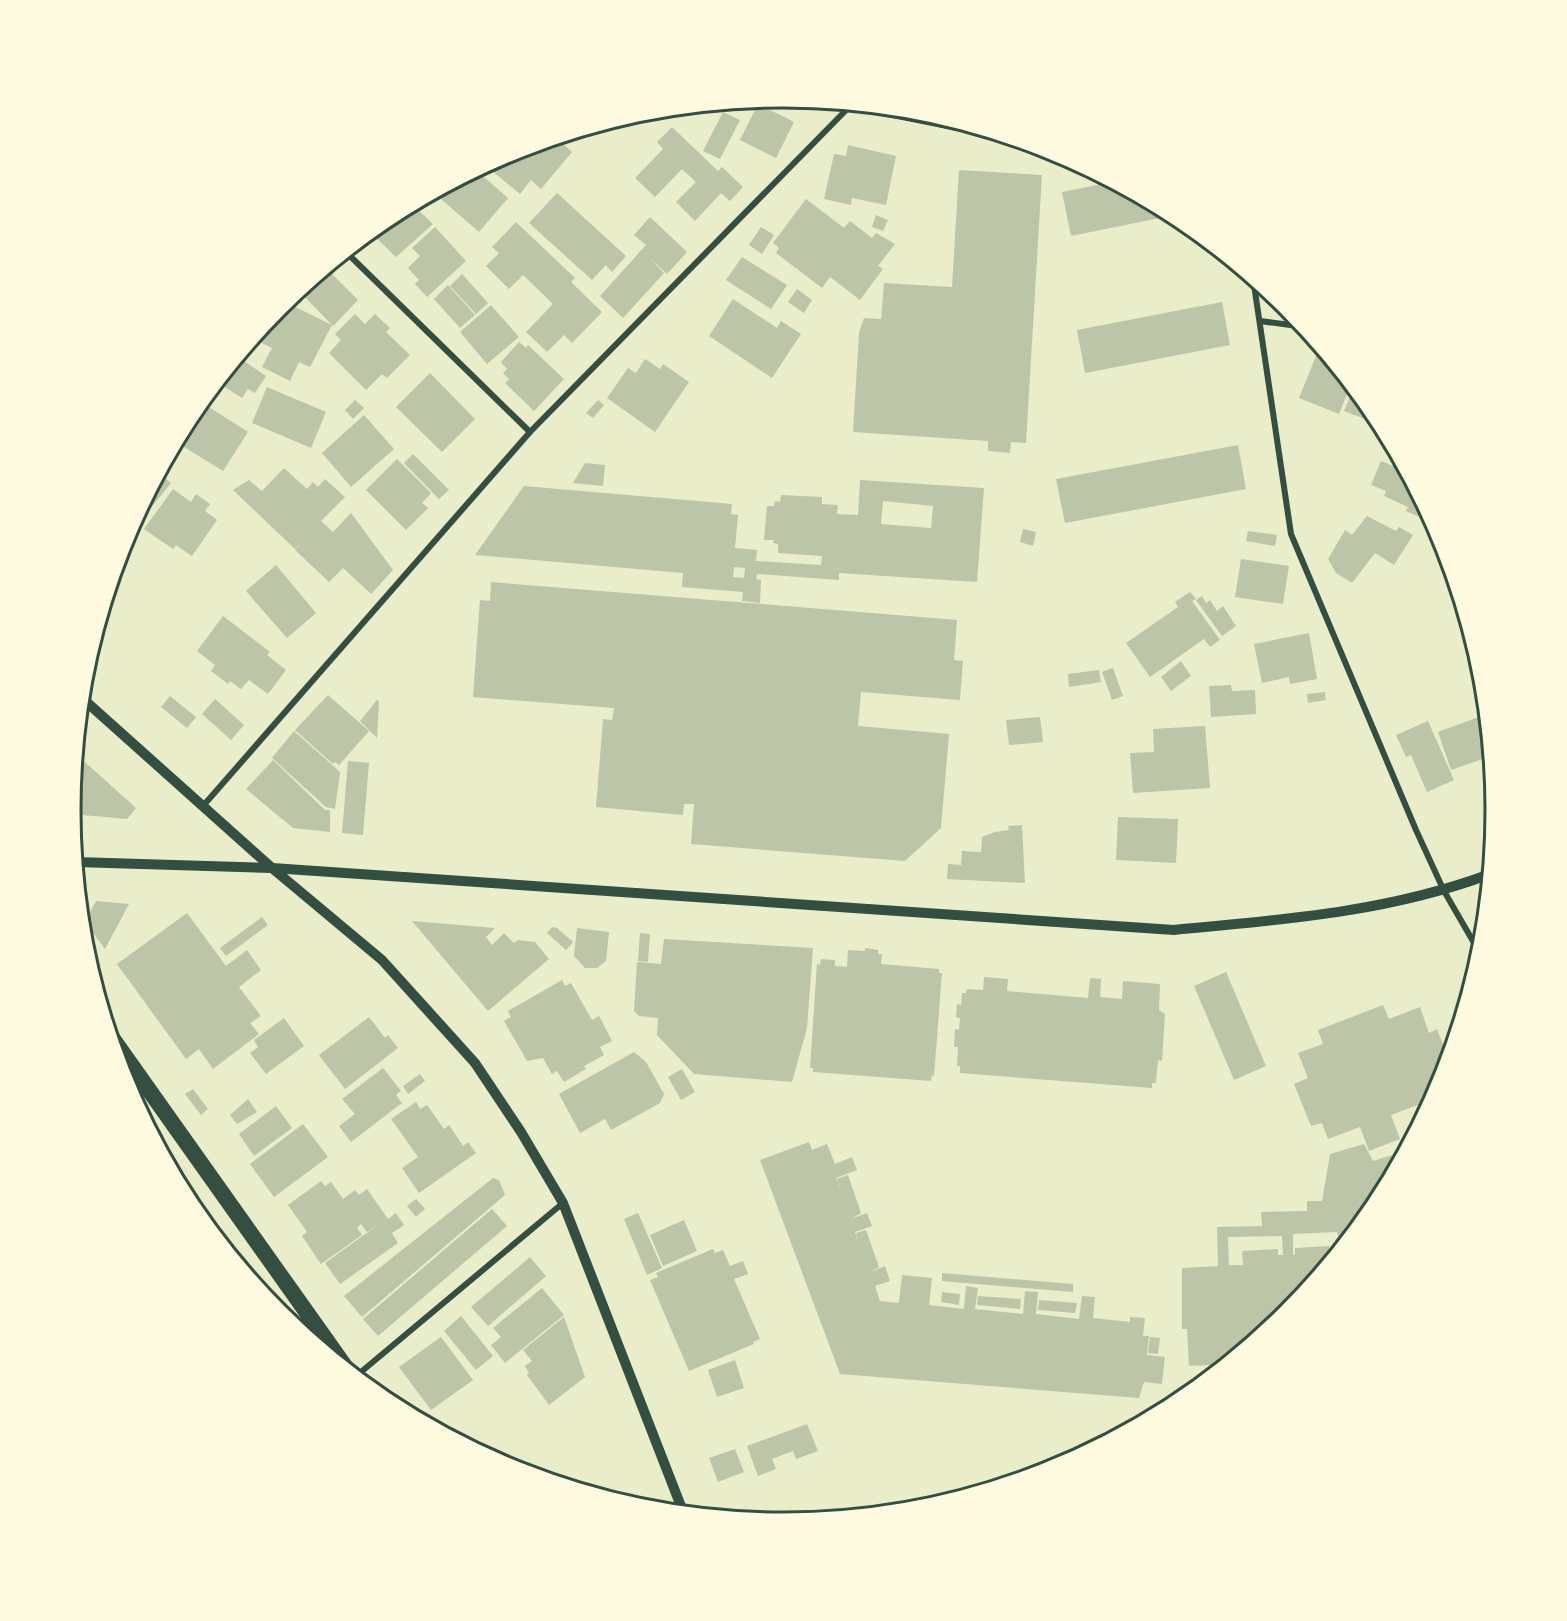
<svg xmlns="http://www.w3.org/2000/svg" width="1567" height="1621" viewBox="0 0 1567 1621" font-family="'Zilla Slab',serif">
<style>
.building{fill:#bcc5a7;fill-rule:evenodd}
.lines{fill:none;stroke-linecap:round;stroke-linejoin:round}
.minor{stroke:#344e41;stroke-width:6}
.tertiary{stroke:#344e41;stroke-width:10}
.trunk{stroke:#344e41;stroke-width:16}
.rim{fill:none;stroke:#344e41;stroke-width:3}
</style>
<rect width="100%" height="100%" fill="#e9edc9"/>
<g class="building">
<polygon points="758,104 794,122 776,158 740,140"/>
<polygon points="723,112 740,120 720,159 703,151"/>
<polygon points="672,127 718,171 722,167 743,187 730,201 721,193 695,221 676,202 696,182 682,169 655,197 635,178 663,149 657,142"/>
<polygon points="556,138 572,152 541,189 531,180 520,194 491,170 503,156 511,152"/>
<polygon points="848,145 896,156 886,205 852,198 851,205 824,199 834,154 846,156"/>
<polygon points="476,170 508,198 479,232 434,193"/>
<polygon points="959,170 1042,175 1026,443 1011,442 1010,453 988,451 988,441 853,432 859,333 864,318 881,319 884,283 952,287"/>
<polygon points="1112,182 1132,192 1175,215 1071,236 1062,192"/>
<polygon points="557,193 626,256 612,272 606,265 592,280 529,223"/>
<polygon points="806,199 844,228 850,221 872,238 876,233 895,244 878,266 883,269 860,300 830,277 822,288 776,253 779,248 773,243"/>
<polygon points="412,204 433,224 396,257 370,232 388,217"/>
<polygon points="876,215 888,220 883,231 872,227"/>
<polygon points="650,217 687,252 667,274 649,258 664,273 623,318 600,296 646,245 634,235"/>
<polygon points="516,222 575,278 571,282 602,312 572,343 564,335 547,352 526,332 553,304 523,275 509,289 486,266 499,253 492,247"/>
<polygon points="435,227 466,261 427,297 415,284 419,280 408,268 420,256 412,248"/>
<polygon points="761,227 774,235 762,254 749,245"/>
<polygon points="742,257 787,285 771,309 726,280"/>
<polygon points="326,268 358,300 333,326 301,293 294,299 291,296"/>
<polygon points="462,274 488,303 476,314 450,286"/>
<polygon points="448,285 475,315 460,328 434,299"/>
<polygon points="797,289 812,300 804,313 788,302"/>
<polygon points="733,299 777,328 781,321 801,334 772,378 709,336"/>
<polygon points="285,302 332,325 310,367 299,362 290,381 262,367 272,348 258,341 270,318"/>
<polygon points="1222,302 1230,345 1085,373 1077,330"/>
<polygon points="491,305 519,337 487,364 460,332"/>
<polygon points="355,314 365,324 375,314 390,328 386,332 410,355 387,378 382,374 366,390 329,353 341,340 335,334"/>
<polygon points="519,342 526,348 528,345 564,379 534,411 505,383 509,379 503,373 507,369 501,362"/>
<polygon points="1320,346 1351,384 1339,414 1299,398"/>
<polygon points="238,357 266,376 255,393 248,389 242,398 217,382"/>
<polygon points="645,359 660,369 663,364 689,382 655,432 607,398 628,368 636,373"/>
<polygon points="430,373 475,419 442,452 396,407"/>
<polygon points="267,387 326,412 311,448 252,423"/>
<polygon points="1354,387 1377,415 1383,426 1344,411"/>
<polygon points="355,400 364,408 353,419 345,410"/>
<polygon points="598,400 604,405 593,418 586,413"/>
<polygon points="201,402 248,432 223,471 176,442"/>
<polygon points="364,415 394,449 351,487 322,453"/>
<polygon points="1238,445 1246,489 1065,523 1056,479"/>
<polygon points="413,454 449,490 439,499 404,463"/>
<polygon points="397,459 431,493 422,503 428,508 406,530 366,490"/>
<polygon points="1381,461 1398,468 1401,461 1430,514 1427,520 1406,511 1408,507 1384,496 1386,491 1371,485"/>
<polygon points="585,463 605,465 603,486 573,483"/>
<polygon points="284,468 307,489 313,482 318,487 325,479 345,497 321,521 333,532 351,513 393,570 371,594 343,568 329,582 295,550 303,541 295,549 233,490 249,480 262,491"/>
<polygon points="159,473 171,483 125,540 125,537"/>
<path d="M860,480L984,488L977,582L839,573V580L757,574L756,579L761,580L760,603L742,601L743,592L682,587L683,573L475,555L524,486L732,504L731,514L738,515L735,548L757,550L756,561L821,565L822,556L778,553V544L773,543L774,540H764L767,506H774L775,501L780,502L781,495L822,497V504L838,505L837,514L858,515ZM883,501L933,506L931,528L881,524ZM734,567L745,568L744,578L733,577Z"/>
<polygon points="173,489 191,502 196,494 210,504 205,511 217,520 192,556 176,545 173,549 144,529"/>
<polygon points="1367,516 1396,531 1399,527 1413,535 1394,565 1375,553 1352,583 1336,573 1328,559 1345,530 1352,535"/>
<polygon points="1023,529 1036,532 1033,546 1020,542"/>
<polygon points="1248,531 1277,535 1275,546 1246,541"/>
<polygon points="1241,559 1289,566 1283,604 1235,597"/>
<polygon points="276,565 316,613 287,638 246,591"/>
<polygon points="491,582 957,620 954,660 963,661 960,700 861,692 858,726 949,734 941,828 905,861 691,844 694,804 684,804 683,815 596,807 603,719 612,720 614,708 473,697 480,600 490,601"/>
<polygon points="1190,592 1196,599 1192,601 1220,640 1210,647 1204,639 1150,677 1126,643 1178,607 1175,602"/>
<polygon points="1202,596 1206,603 1210,600 1217,611 1223,606 1236,626 1222,636 1196,600"/>
<polygon points="223,616 270,652 267,655 286,670 268,694 249,680 241,689 230,681 228,684 211,671 215,665 197,651"/>
<polygon points="1309,633 1317,679 1290,684 1289,677 1262,683 1254,644"/>
<polygon points="1181,661 1191,676 1171,691 1161,677"/>
<polygon points="1113,668 1123,696 1112,700 1102,672"/>
<polygon points="1099,670 1101,682 1069,687 1068,674"/>
<polygon points="1231,685 1232,691 1255,690 1256,714 1211,717 1209,686"/>
<polygon points="1325,692 1326,700 1308,703 1307,694"/>
<polygon points="328,695 369,731 339,765 335,762 333,764 295,730"/>
<polygon points="170,696 196,717 187,728 161,707"/>
<polygon points="215,699 244,725 231,740 202,714"/>
<polygon points="377,700 379,702 377,738 360,721"/>
<polygon points="1487,714 1491,756 1451,770 1438,732"/>
<polygon points="1040,717 1043,742 1009,745 1006,720"/>
<polygon points="1428,721 1454,780 1427,792 1411,755 1406,757 1396,735"/>
<polygon points="1205,726 1210,788 1133,793 1130,753 1154,752 1153,729"/>
<polygon points="294,731 340,772 335,809 326,807 272,758"/>
<polygon points="76,754 136,808 127,819 71,814"/>
<polygon points="273,760 325,810 330,810 330,832 293,828 246,789"/>
<polygon points="348,761 369,763 363,835 342,833"/>
<polygon points="1118,817 1178,819 1176,863 1116,860"/>
<polygon points="1022,825 1025,883 947,879 948,864 961,865 962,851 981,852 982,837 995,832 1009,830 1008,826"/>
<polygon points="96,901 129,904 105,949 85,922"/>
<polygon points="187,913 226,966 247,950 261,970 239,987 261,1016 250,1023 259,1034 213,1069 199,1049 186,1059 117,964"/>
<polygon points="262,917 268,925 226,956 220,948"/>
<polygon points="412,921 495,928 486,937 492,945 504,933 514,943 518,940 535,942 549,959 488,1011"/>
<polygon points="552,927 557,928 573,942 566,950 547,933"/>
<polygon points="577,928 609,932 606,961 597,968 585,968 574,956"/>
<polygon points="640,933 650,934 648,962 638,961"/>
<polygon points="664,939 813,948 807,1028 792,1082 694,1074 657,1035 658,1018 639,1016 634,1011 637,962 661,964"/>
<polygon points="865,948 878,950 878,954 882,954 881,964 939,969 939,973 942,973 934,1076 932,1075 931,1081 813,1072 813,1068 810,1068 817,964 820,965 821,959 835,960 835,966 847,967 848,950 865,951"/>
<polygon points="1226,972 1266,1066 1234,1080 1194,986"/>
<polygon points="984,977 1008,979 1007,991 1088,998 1090,978 1101,979 1100,997 1122,999 1123,981 1160,984 1159,1010 1165,1014 1162,1061 1158,1060 1156,1083 1152,1083 1152,1088 960,1073 960,1066 957,1066 958,1047 954,1047 955,1029 959,1030 960,1018 956,1017 957,1004 961,1005 962,993 966,993 967,989 983,990"/>
<polygon points="562,980 565,986 571,983 592,1020 599,1016 612,1041 600,1047 604,1055 584,1066 586,1069 564,1082 557,1071 552,1074 543,1058 527,1061 504,1021 511,1017 508,1011"/>
<polygon points="1383,1005 1389,1019 1420,1007 1429,1033 1437,1029 1449,1060 1434,1099 1391,1115 1400,1139 1369,1151 1360,1127 1328,1139 1322,1123 1311,1126 1294,1084 1308,1078 1298,1053 1323,1044 1318,1030"/>
<polygon points="369,1017 385,1038 388,1035 398,1048 345,1089 319,1055"/>
<polygon points="284,1018 304,1046 266,1074 250,1053 258,1047 254,1040"/>
<polygon points="634,1052 646,1062 664,1094 660,1103 611,1130 605,1119 580,1133 559,1094"/>
<polygon points="383,1068 401,1091 396,1095 402,1103 351,1142 339,1126 355,1114 342,1099"/>
<polygon points="682,1069 695,1092 681,1100 668,1077"/>
<polygon points="420,1074 425,1081 408,1094 403,1086"/>
<polygon points="193,1089 208,1109 201,1115 185,1094"/>
<polygon points="248,1099 257,1112 237,1124 230,1115"/>
<polygon points="416,1102 420,1109 427,1105 444,1129 449,1125 463,1146 468,1142 476,1153 419,1193 402,1168 418,1157 391,1119"/>
<polygon points="276,1106 292,1128 254,1156 239,1134"/>
<polygon points="303,1124 328,1157 274,1197 250,1164"/>
<polygon points="809,1142 812,1150 827,1144 835,1164 852,1157 857,1170 836,1178 842,1195 837,1179 848,1175 861,1213 851,1219 867,1213 872,1226 855,1232 858,1240 856,1233 866,1230 879,1267 870,1272 885,1266 890,1281 875,1286 880,1301 899,1303 902,1275 932,1278 929,1305 964,1309 966,1286 978,1288 975,1309 1023,1314 1025,1291 1038,1292 1036,1314 1079,1319 1082,1296 1095,1297 1093,1318 1130,1322 1130,1317 1145,1318 1143,1336 1149,1336 1147,1355 1165,1357 1162,1384 1144,1382 1139,1398 840,1374 760,1160"/>
<path d="M1364,1144L1373,1161L1395,1154L1402,1158L1376,1207L1341,1249L1337,1232L1293,1234V1255H1295V1248L1329,1246L1330,1263L1287,1315L1228,1364L1189,1366L1187,1329H1182V1268L1218,1266L1217,1227L1262,1226L1261,1212L1307,1211V1201H1322L1330,1154ZM1282,1236L1283,1255H1278V1249L1242,1251L1243,1265H1229L1228,1237Z"/>
<polygon points="493,1178 499,1180 505,1195 362,1317 344,1296"/>
<polygon points="321,1181 325,1186 331,1182 343,1199 355,1190 359,1195 367,1189 388,1219 396,1213 404,1225 392,1233 398,1243 340,1284 325,1263 382,1222 367,1232 361,1224 357,1228 362,1235 321,1264 302,1236 307,1232 288,1205"/>
<polygon points="416,1199 425,1209 416,1217 407,1206"/>
<polygon points="492,1209 507,1226 378,1336 363,1319"/>
<polygon points="638,1213 662,1268 647,1275 624,1219"/>
<polygon points="684,1220 697,1251 663,1266 650,1235"/>
<polygon points="713,1249 715,1253 723,1250 730,1266 743,1261 748,1274 734,1279 760,1339 753,1342 754,1344 689,1371 650,1280 658,1277 656,1273"/>
<polygon points="530,1257 546,1276 488,1326 471,1307"/>
<polygon points="942,1273 1073,1284 1073,1292 942,1281"/>
<polygon points="542,1288 564,1315 505,1363 491,1345 501,1337 493,1328"/>
<polygon points="942,1292 960,1294 959,1305 941,1302"/>
<polygon points="978,1296 1021,1299 1020,1309 977,1305"/>
<polygon points="1039,1300 1077,1303 1075,1313 1038,1310"/>
<polygon points="461,1316 493,1356 476,1370 444,1331"/>
<polygon points="564,1317 585,1377 549,1405 527,1375 529,1373 525,1366 532,1361 523,1350"/>
<polygon points="441,1337 473,1380 431,1410 399,1367"/>
<polygon points="1150,1337 1160,1338 1158,1354 1148,1353"/>
<polygon points="735,1360 744,1388 717,1397 708,1370"/>
<polygon points="807,1424 818,1451 796,1459 793,1451 772,1459 776,1469 758,1476 747,1446"/>
<polygon points="735,1449 744,1472 718,1482 709,1458"/>
</g>
<g class="lines">
<g class="minor">
<polyline points="346,252 530,432"/>
<polyline points="1253,278 1291,534 1416,830 1444,891 1481,955"/>
<polyline points="1260,321 1305,327"/>
<polyline points="203,806 530,432 852,104"/>
<polyline points="355,1377 563,1203"/>
</g>
<g class="tertiary">
<polyline points="843,103 958,126 973,126"/>
<polyline points="82,698 272,868 382,960 475,1063 521,1132 563,1203 684,1514"/>
<path d="M76,862L272,868L1174,930C1281,920 1389,912 1490,874"/>
</g>
<polyline class="trunk" points="110,1035 349,1372"/>
</g>
<path d="M0 0H1567V1621H0ZM81 810a702 702 0 1 1 1404 0a702 702 0 1 1-1404 0Z" fill="#fefae0" fill-rule="evenodd"/>
<path class="rim" d="M81 810a702 702 0 1 1 1404 0a702 702 0 1 1-1404 0Z"/>
</svg>
